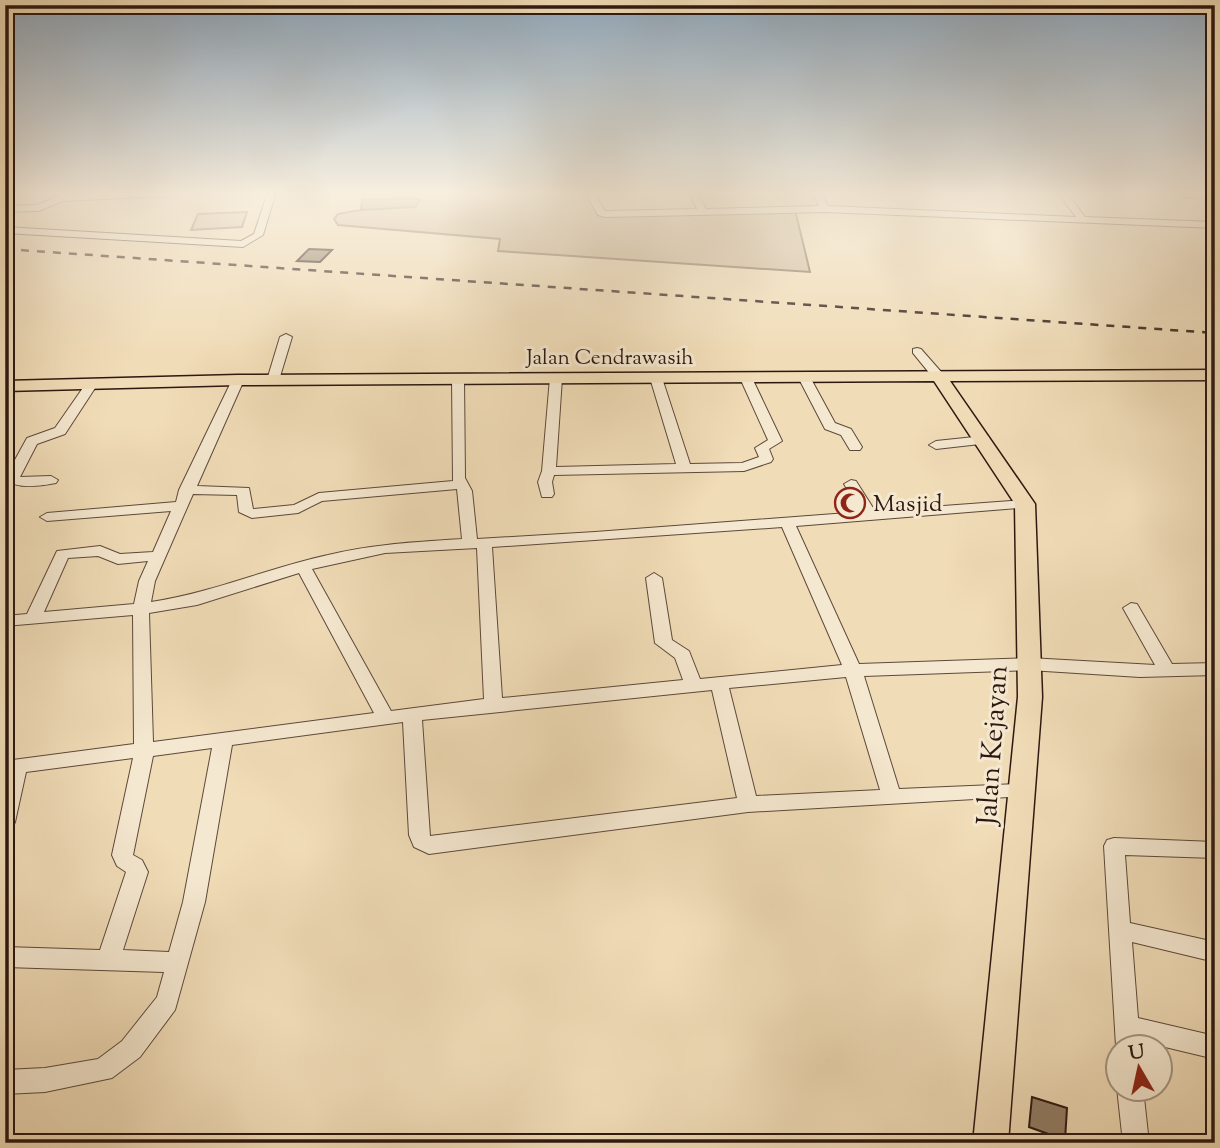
<svg xmlns="http://www.w3.org/2000/svg" width="1220" height="1148" viewBox="0 0 1220 1148" font-family="'Sorts Mill Goudy',serif">
<style>
.green{fill:#cfbb9b;stroke:#7e6a56;stroke-width:2}
.water{fill:#ad997f;stroke:#796553;stroke-width:2}
.building{fill:#927e67;stroke:#2c1811;stroke-width:2}
.lines{fill:none;stroke-linecap:round;stroke-linejoin:round}
.minor-casing{stroke:#5d493a;stroke-width:2}
.major-casing{stroke:#2c1811;stroke-width:3}
.minor{fill:#f5e8d0;fill-rule:evenodd}
.major{fill:#f0dcb7;fill-rule:evenodd}
.rail{stroke:#2c1811;stroke-width:2.5;stroke-dasharray:8 8;stroke-linecap:butt}
.labels{text-anchor:middle;stroke-width:6;stroke-linejoin:round;paint-order:stroke}
.far-street-label{font-size:21px;fill:#2c1811;stroke:#f5e8d0}
.poi-label{font-size:24px;fill:#2c1811;stroke:#f5e8d0;text-anchor:start}
.near-street-label{font-size:28px;fill:#2c1811;stroke:#f5e8d0}
</style>
<rect width="100%" height="100%" fill="#f0dcb7"/>
<filter id="stains"><feTurbulence type="fractalNoise" baseFrequency=".00286" numOctaves="4"/><feColorMatrix values="0 0 0 0 .2 0 0 0 0 .09 0 0 0 0 .02 0 0 0 .5 -.17"/></filter>
<radialGradient id="worn" r=".72"><stop offset=".6" stop-color="#630" stop-opacity="0"/><stop offset="1" stop-color="#630" stop-opacity=".3"/></radialGradient>
<g class="green">
<polygon points="363,192 588,192 600,215 795,210 810,272 498,251 500,239 338,225 334,219 338,214 361,210"/>
<polygon points="247,212 242,227 191,230 198,214"/>
</g>
<polygon class="water" points="413,198 420,200 415,207 361,210 362,200"/>
<g class="building">
<polygon points="309,249 332,250 320,262 297,261"/>
<polygon points="1032,1097 1067,1108 1065,1140 1029,1127"/>
</g>
<g class="lines">
<g class="minor-casing">
<g id="minor">
<polygon points="112,192 190,192 186,195 63,201 39,211 5,212 5,206 37,205 61,195"/>
<polygon points="268,192 276,192 263,235 243,247 5,233 5,227 241,241 254,234"/>
<polygon points="585,192 593,192 605,211 697,209 689,192 697,192 706,209 819,206 812,192 820,192 828,206 1076,217 1058,193 1066,192 1085,217 1215,222 1215,228 825,212 605,217 598,215"/>
<polygon points="1178,192 1188,192 1193,196 1186,198"/>
<polygon points="286,334 292,337 279,380 277,383 269,383 267,380 280,337"/>
<polygon points="917,348 921,349 943,374 943,380 935,380 913,353 913,349"/>
<polygon points="804,373 810,377 835,423 851,429 862,447 860,450 850,450 841,435 825,429 798,377"/>
<polygon points="556,374 562,378 556,467 676,464 650,378 656,374 662,378 690,464 742,463 759,457 755,448 768,440 740,378 742,375 746,374 752,378 782,441 769,449 773,459 771,462 744,471 554,475 552,482 554,494 552,497 542,497 538,482 542,471 550,378"/>
<path d="M458,375L464,379L465,478L472,491L477,539L595,532L861,512L844,484L851,480L856,481L875,511L1025,500L1030,501L1032,504L1030,507L796,526L859,664L1029,658L1155,665L1123,608L1131,603L1137,604L1172,664L1215,663V675L1140,677L1029,670L864,676L899,789L1020,784L1027,786L1030,791L1027,796L748,812L429,854L414,847L409,835L403,722L232,745L205,902L175,1010L140,1057L112,1078L45,1092L5,1094V1070L45,1068L98,1059L122,1041L157,997L164,972L5,967V947L100,950L126,872L117,866L112,855L133,758L26,772L15,822L12,828L5,830V761L134,744L133,615L5,626V616L27,614L57,551L100,546L120,554L153,552L171,511L47,521L40,517L47,513L176,502L179,490L232,380L238,376L244,380L197,486L249,488L253,509L294,505L319,493L453,481L452,379ZM457,489L462,539C417,542 373,544 328,555C268,568 212,593 151,602L155,581L193,494L237,495L239,512L252,518L298,513L322,501ZM782,527L842,665L700,679L689,651L672,640L662,578L654,573L646,578L655,643L675,658L683,680L502,698L492,547ZM477,548L484,699L391,711L312,569L385,553ZM98,556L118,564L148,561L139,581L134,604L44,612L68,558ZM299,573L374,713L153,742L149,613L197,605ZM846,677L880,790L756,796L729,688ZM712,690L737,798L430,836L422,720ZM212,748L183,902L169,952L123,950L148,872L142,860L133,855L153,756Z"/>
<path d="M91,381L97,385L65,434L37,444L20,477L51,476L58,480L56,483C41,486 15,490 5,478L27,438L55,428L87,382Z"/>
<polygon points="984,436 989,437 989,443 936,449 929,445 936,441"/>
<polygon points="1114,838 1215,842 1215,858 1125,855 1130,923 1215,942 1215,962 1132,942 1138,1018 1215,1036 1215,1059 1140,1041 1140,1046 1118,1046 1118,1052 1116,1046 1104,846 1107,840"/>
<polygon points="1118,1085 1118,1088 1143,1088 1149,1143 1123,1143 1117,1088"/>
</g>
</g>
<g class="major-casing">
<polygon id="major" points="1215,370 1215,380 950,381 1035,504 1042,697 1008,1143 973,1143 1018,697 1015,504 934,381 238,385 5,391 5,381 238,375"/>
</g>
<use href="#minor" class="minor"/>
<use href="#major" class="major"/>
<polyline class="rail" points="5,249 1215,333"/>
</g>
<linearGradient id="sky" x2="0" y2="1"><stop stop-color="#90a9be"/><stop offset="0.55" stop-color="#f8efdf"/><stop offset="1" stop-color="#f8efdf" stop-opacity="0"/></linearGradient>
<rect width="1220" height="352" fill="url(#sky)"/>
<defs>
<g id="mosque-ring" transform="scale(1.575)"><circle r="9.5" fill="#f5e8d0" stroke="#8f2418" stroke-width="1.5"/><path d="M3.5-4.9A6 6 0 1 0 3.5 4.9A5 5 0 1 1 3.5-4.9Z" fill="#8f2418"/></g>
</defs>
<g fill-rule="evenodd">
<use href="#mosque-ring" x="850" y="503"/>
</g>
<g class="labels">
<g class="far-street-label">
<text x="610" y="364">Jalan Cendrawasih</text>
</g>
<g class="poi-label">
<text x="873" y="511">Masjid</text>
</g>
<g class="near-street-label">
<text transform="translate(991 745) rotate(-86)" y="10">Jalan Kejayan</text>
</g>
</g>
<rect width="1220" height="1148" fill="none" stroke="#f0dcb7" stroke-width="28"/>
<rect x="7" y="7" width="1206" height="1134" fill="none" stroke="#2c1811" stroke-width="3.5"/>
<rect x="14" y="14" width="1192" height="1120" fill="none" stroke="#2c1811" stroke-width="2"/>
<g transform="translate(1139 1068) rotate(351)"><circle r="33" fill="#f5e8d0" stroke="#a59584" stroke-width="2"/>
<path d="M0-5L12 26L0 18L-12 26Z" fill="#8f2418"/>
<text y="-10" font-size="19" font-weight="bold" text-anchor="middle" fill="#2c1811">U</text>
</g>
<rect width="100%" height="100%" filter="url(#stains)"/>
<rect width="100%" height="100%" fill="url(#worn)"/>
</svg>
